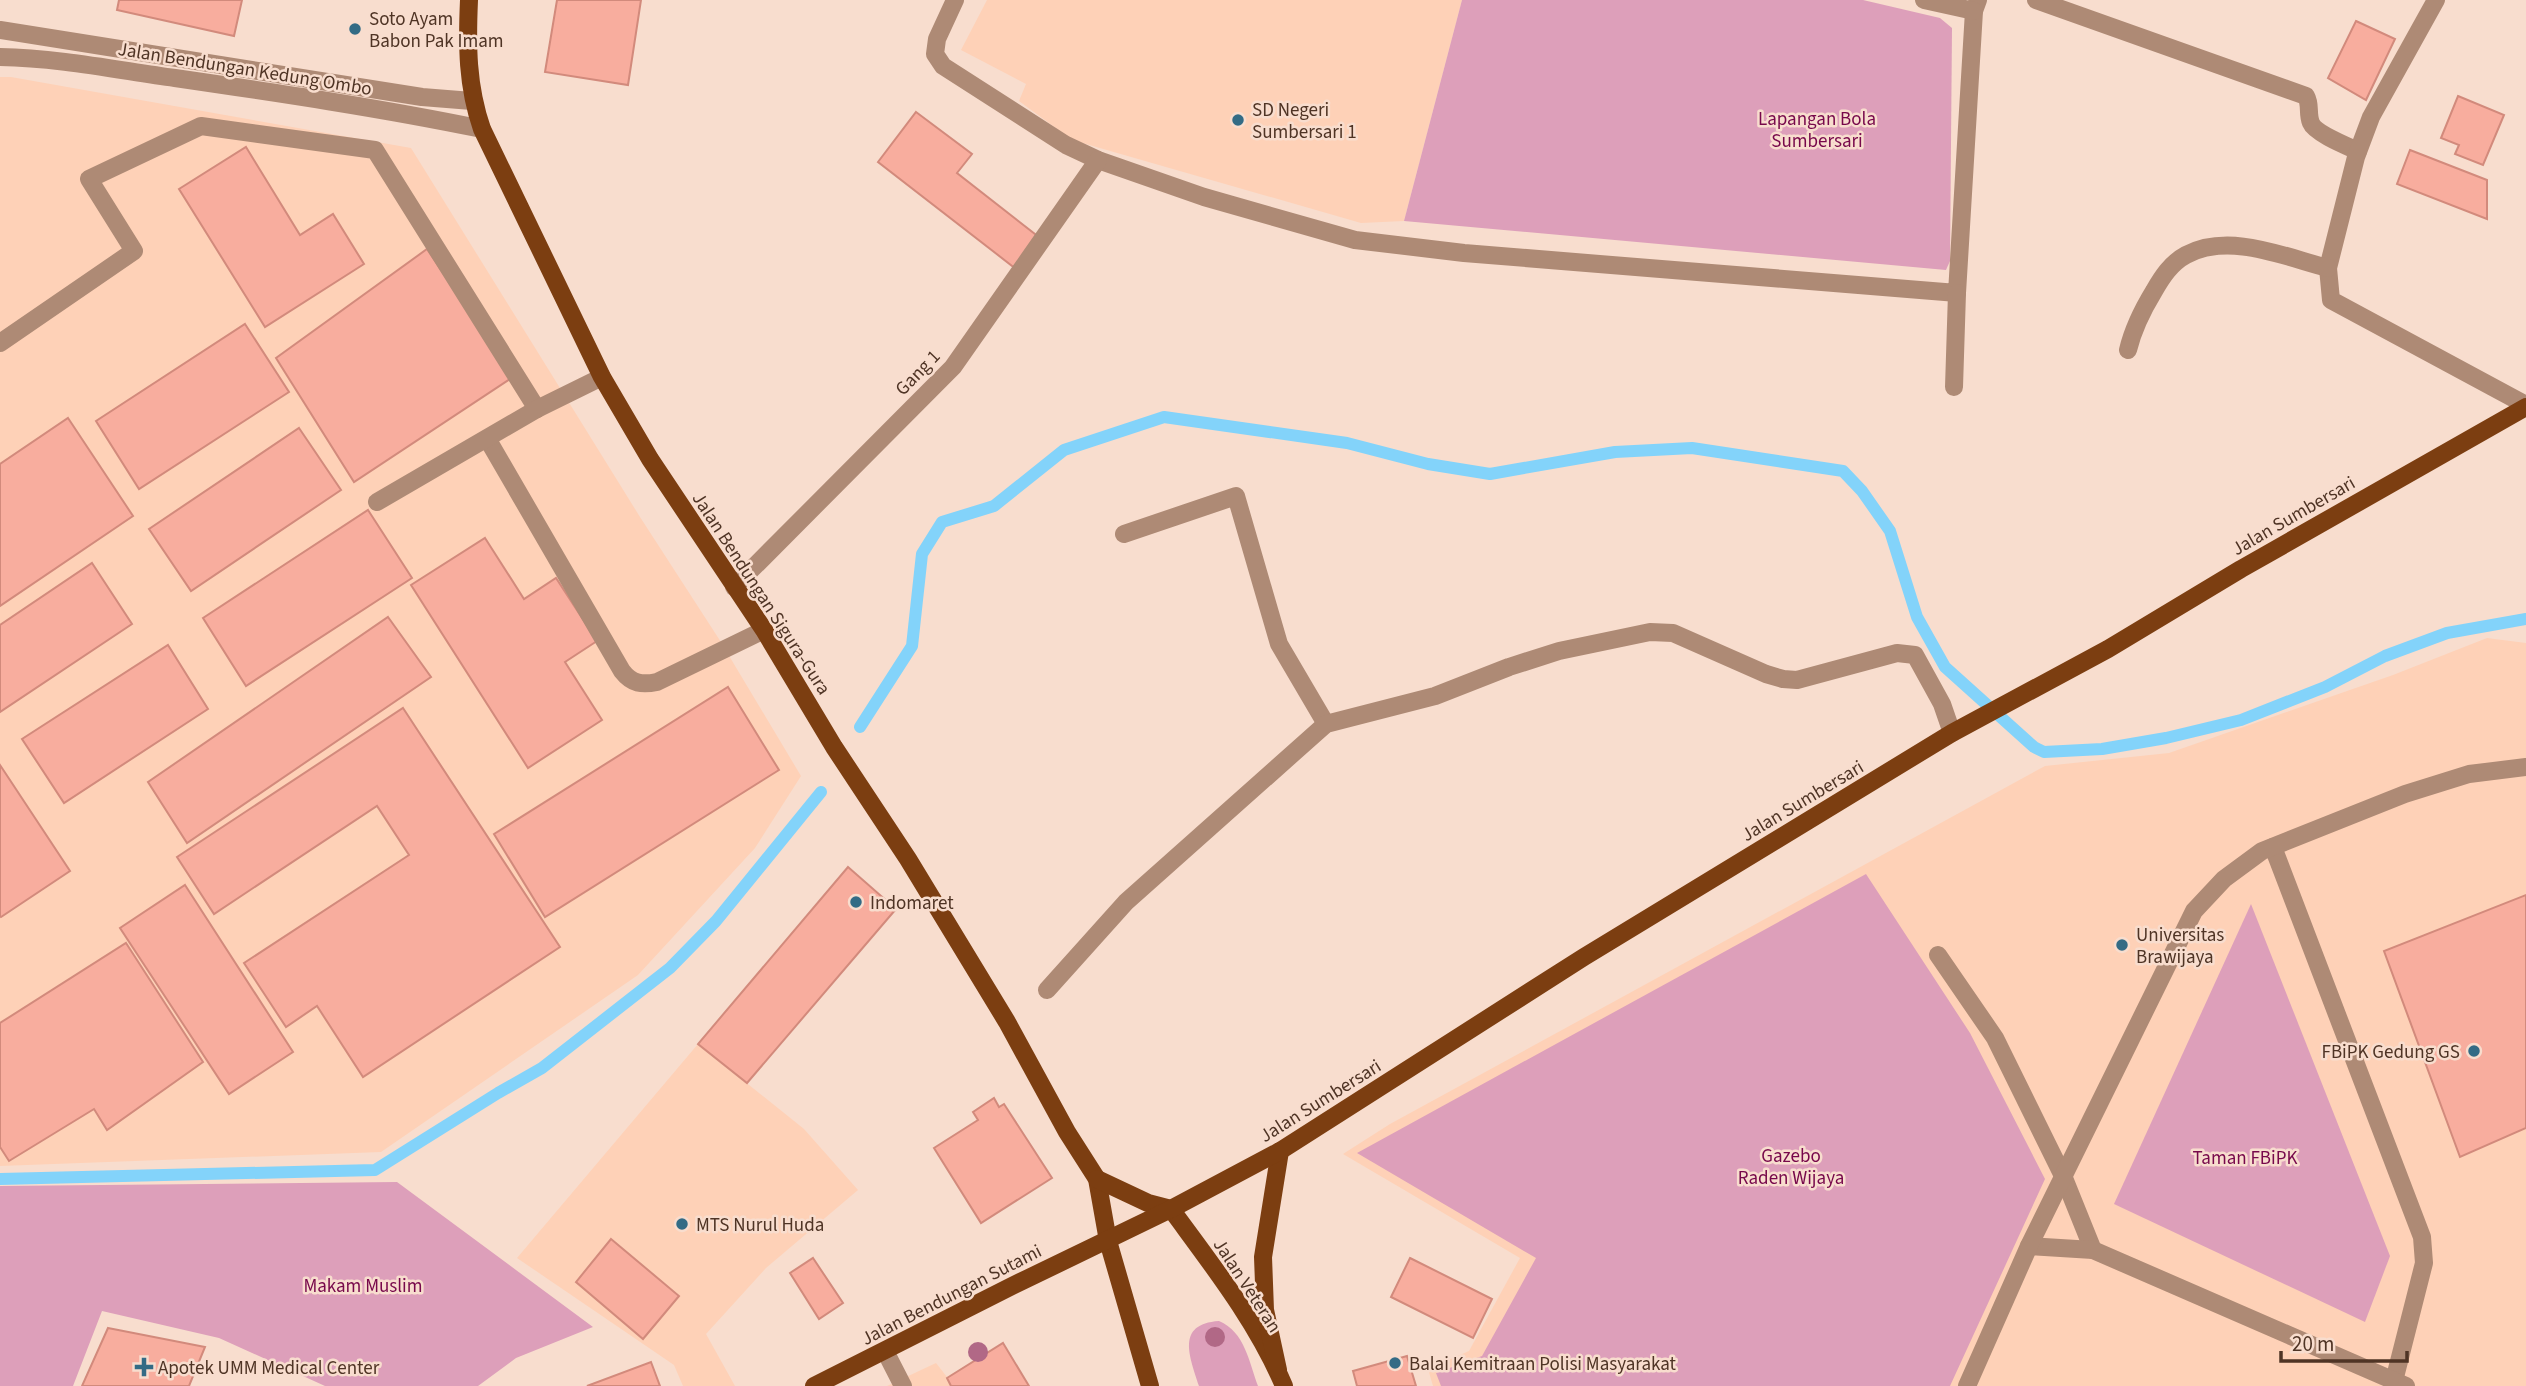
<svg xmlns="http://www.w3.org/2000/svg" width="2526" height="1386" viewBox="0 0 2526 1386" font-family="'Source Sans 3',sans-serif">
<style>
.built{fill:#fed1b7}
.green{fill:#dd9fba}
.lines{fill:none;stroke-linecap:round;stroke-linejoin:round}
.stream{stroke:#83d3fa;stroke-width:12}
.building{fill:#f8ad9e;stroke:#d28a7c;stroke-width:2}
.minor{stroke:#ae8a75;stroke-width:18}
.major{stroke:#7c3e11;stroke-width:18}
.tree{fill:#b16886}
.poi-dot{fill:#336b85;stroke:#f8ddce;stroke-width:2.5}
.labels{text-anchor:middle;stroke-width:5;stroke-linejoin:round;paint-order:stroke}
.poi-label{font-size:19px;fill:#4f3425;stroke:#f8ddce;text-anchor:start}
.street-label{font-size:19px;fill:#4f3425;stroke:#f8ddce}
.park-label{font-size:19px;fill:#77084b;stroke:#f8ddce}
</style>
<rect width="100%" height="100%" fill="#f8ddce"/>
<g class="built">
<polygon points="987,0 1462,0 1404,221 1361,223 1072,140 1019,101 1026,84 961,50"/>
<polygon points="0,77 11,77 411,148 640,517 719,639 801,776 755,848 638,975 381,1152 0,1166"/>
<polygon points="2487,638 2526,643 2526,1386 1433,1386 1428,1369 1469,1351 1520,1258 1343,1154 1390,1124 2045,766 2169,753 2393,675"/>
<polygon points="698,1044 804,1129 858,1190 766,1268 706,1334 735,1386 683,1386 674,1365 517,1258"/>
<polygon points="1003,1343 1029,1386 887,1386 936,1363 947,1377"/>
</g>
<g class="green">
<polygon points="1462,0 1863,0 1940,18 1952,28 1950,261 1946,270 1404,221"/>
<polygon points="1866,874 1970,1033 2045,1179 1950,1386 1441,1386 1436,1373 1482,1356 1536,1258 1357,1153"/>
<polygon points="2251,904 2390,1256 2365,1322 2114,1204"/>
<polygon points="397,1182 593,1327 516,1358 478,1386 325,1386 219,1338 102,1311 73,1386 0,1386 0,1186"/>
<path d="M1219,1321C1245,1332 1249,1362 1258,1386H1199C1190,1357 1175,1324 1219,1321Z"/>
</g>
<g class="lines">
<g class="stream">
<polyline points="860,727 912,646 922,554 942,522 994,506 1064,450 1164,417 1347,443 1428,464 1490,474 1615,452 1692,448 1843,471 1862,491 1890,531 1917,617 1945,667 2034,747 2044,752 2102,749 2166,738 2241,720 2325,687 2385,656 2447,633 2526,619"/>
<polyline points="0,1179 375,1170 498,1093 542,1068 670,968 716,921 821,792"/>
</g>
</g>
<g class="building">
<polygon points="119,0 242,0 234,36 117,10"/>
<polygon points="557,0 641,0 628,85 545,72"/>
<polygon points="2356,21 2395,39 2366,100 2328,78"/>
<polygon points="2458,96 2504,115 2483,165 2455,154 2459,145 2441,138"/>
<polygon points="916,112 972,154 957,173 1040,238 1016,269 878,162"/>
<polygon points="246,147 300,235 333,214 364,264 265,327 179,189"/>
<polygon points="2410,150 2487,180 2487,219 2397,184"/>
<polygon points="427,249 513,377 354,482 276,358"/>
<polygon points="245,324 289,392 139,489 96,421"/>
<polygon points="68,418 133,516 0,606 0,464"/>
<polygon points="299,428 341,490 191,591 149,529"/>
<polygon points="368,510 412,578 246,686 203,618"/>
<polygon points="485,538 524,599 556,578 597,641 565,662 602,720 528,768 411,585"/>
<polygon points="92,563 132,624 0,712 0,625"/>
<polygon points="388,617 431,677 187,843 148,782"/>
<polygon points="168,645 208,709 64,803 22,739"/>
<polygon points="728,687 779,770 545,917 494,834"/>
<polygon points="403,708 560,947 363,1077 317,1006 286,1027 244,963 409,855 377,806 214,914 177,857"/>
<polygon points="0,765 70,871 1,917 0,916"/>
<polygon points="848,867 896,909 747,1083 698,1044"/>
<polygon points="185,885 293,1052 229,1094 120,928"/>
<polygon points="2526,895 2526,1128 2460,1157 2384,951"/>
<polygon points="126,943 203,1062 107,1130 94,1109 9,1161 0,1147 0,1023"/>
<polygon points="994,1098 999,1107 1004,1104 1052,1178 981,1223 934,1148 978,1120 973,1112"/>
<polygon points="611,1239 679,1296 643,1339 576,1282"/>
<polygon points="813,1258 843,1303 819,1319 790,1273"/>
<polygon points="1410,1258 1492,1299 1473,1338 1391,1297"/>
<polygon points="108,1328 205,1347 189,1386 82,1386"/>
<polygon points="1003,1343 1029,1386 951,1386 947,1378"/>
<polygon points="1407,1356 1416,1386 1357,1386 1353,1371"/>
<polygon points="651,1362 660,1386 587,1386"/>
</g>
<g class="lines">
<g class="minor">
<polyline points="955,0 937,39 935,54 943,66 1066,145 1098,160 1204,197 1355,240 1464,253 1957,293 1974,11 1978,0"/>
<polyline points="1924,0 1974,11"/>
<path d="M2036,0L2306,96C2311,105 2307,113 2311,123C2315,133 2347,146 2358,151"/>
<polyline points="2436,0 2371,117 2356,157 2328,268 2331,300 2526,405"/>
<polyline points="0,30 422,97 472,101"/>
<path d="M0,57C59,58 117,70 175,78C278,93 380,108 482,129"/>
<polyline points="0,343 134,251 89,179 201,126 375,150 537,409"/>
<path d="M2128,350C2133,329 2143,309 2154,291C2162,277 2171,263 2186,255C2229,232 2285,257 2328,268"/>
<polyline points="1954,387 1957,293"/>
<path d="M488,440L622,671C632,684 642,685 657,682L764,630"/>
<polyline points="377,502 537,409 602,377"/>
<polyline points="1124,534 1236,496 1279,644 1326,724"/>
<polyline points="734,587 953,367 1098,160"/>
<polyline points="2273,847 2422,1237 2424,1263 2394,1381"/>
<polyline points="1938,955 1995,1038 2064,1178 2093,1250"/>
<polyline points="1047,990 1126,902 1326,724 1435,696 1509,667 1559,651 1650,632 1673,633 1766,674 1783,679 1797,680 1897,653 1915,655 1942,704 1952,733"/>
<polyline points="2029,1246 2093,1250 2406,1386"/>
<polyline points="885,1351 903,1386"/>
<polyline points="1967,1386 2029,1246 2194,911 2224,879 2262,851 2405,794 2469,774 2526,767"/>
</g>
<g class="major">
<path d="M469,0C467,45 467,86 482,129L602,377L650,459L764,630L834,747L908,859L1007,1022L1067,1132L1097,1179L1108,1241L1150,1386"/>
<polyline points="1097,1179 1148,1203 1171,1209"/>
<path d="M1171,1209C1212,1265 1257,1322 1284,1386"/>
<polyline points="1278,1370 1265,1310 1263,1257 1280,1151"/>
<polyline points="814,1386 1010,1287 1171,1209 1280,1151 1584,957 1952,733 2108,649 2241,569 2526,407"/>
</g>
</g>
<g class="tree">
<circle cx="1215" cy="1337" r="10"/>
<circle cx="978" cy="1352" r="10"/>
</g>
<g class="poi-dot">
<circle cx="355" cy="29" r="7"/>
<circle cx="1238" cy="120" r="7"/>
<circle cx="856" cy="902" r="7"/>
<circle cx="2122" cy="945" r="7"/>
<circle cx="2474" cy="1051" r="7"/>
<circle cx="682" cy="1224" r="7"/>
<circle cx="1395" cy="1363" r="7"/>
<path d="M140.5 1356.5h7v7h7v7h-7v7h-7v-7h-7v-7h7z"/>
</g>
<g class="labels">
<g class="poi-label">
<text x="369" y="25">Soto Ayam<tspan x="369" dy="22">Babon Pak Imam</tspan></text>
<text x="1252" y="116">SD Negeri<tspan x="1252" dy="22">Sumbersari 1</tspan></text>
<text x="870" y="909">Indomaret</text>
<text x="2136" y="941">Universitas<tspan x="2136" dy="22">Brawijaya</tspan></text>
<text x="2460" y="1058" text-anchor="end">FBiPK Gedung GS</text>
<text x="696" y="1231">MTS Nurul Huda</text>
<text x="1409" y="1370">Balai Kemitraan Polisi Masyarakat</text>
<text x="158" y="1374">Apotek UMM Medical Center</text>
</g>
<g class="street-label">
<text transform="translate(245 68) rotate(9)" y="7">Jalan Bendungan Kedung Ombo</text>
<text transform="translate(917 372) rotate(-46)" y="7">Gang 1</text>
<text transform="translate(2293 515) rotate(-30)" y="7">Jalan Sumbersari</text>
<text transform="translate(762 593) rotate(57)" y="7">Jalan Bendungan Sigura-Gura</text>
<text transform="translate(1802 800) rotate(-31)" y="7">Jalan Sumbersari</text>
<text transform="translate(1320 1100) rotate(-32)" y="7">Jalan Sumbersari</text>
<text transform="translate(1248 1285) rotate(57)" y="7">Jalan Veteran</text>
<text transform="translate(951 1294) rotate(-27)" y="7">Jalan Bendungan Sutami</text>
</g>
<g class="park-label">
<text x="1817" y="125">Lapangan Bola<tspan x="1817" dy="22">Sumbersari</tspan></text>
<text x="1791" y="1162">Gazebo<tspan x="1791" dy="22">Raden Wijaya</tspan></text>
<text x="2245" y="1164">Taman FBiPK</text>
<text x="363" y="1292">Makam Muslim</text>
</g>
</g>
<path d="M2281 1351v10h126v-10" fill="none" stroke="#4f3425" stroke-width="3.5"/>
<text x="2292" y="1351" font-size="21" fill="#4f3425" stroke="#f8ddce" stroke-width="5" paint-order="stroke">20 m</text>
</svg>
